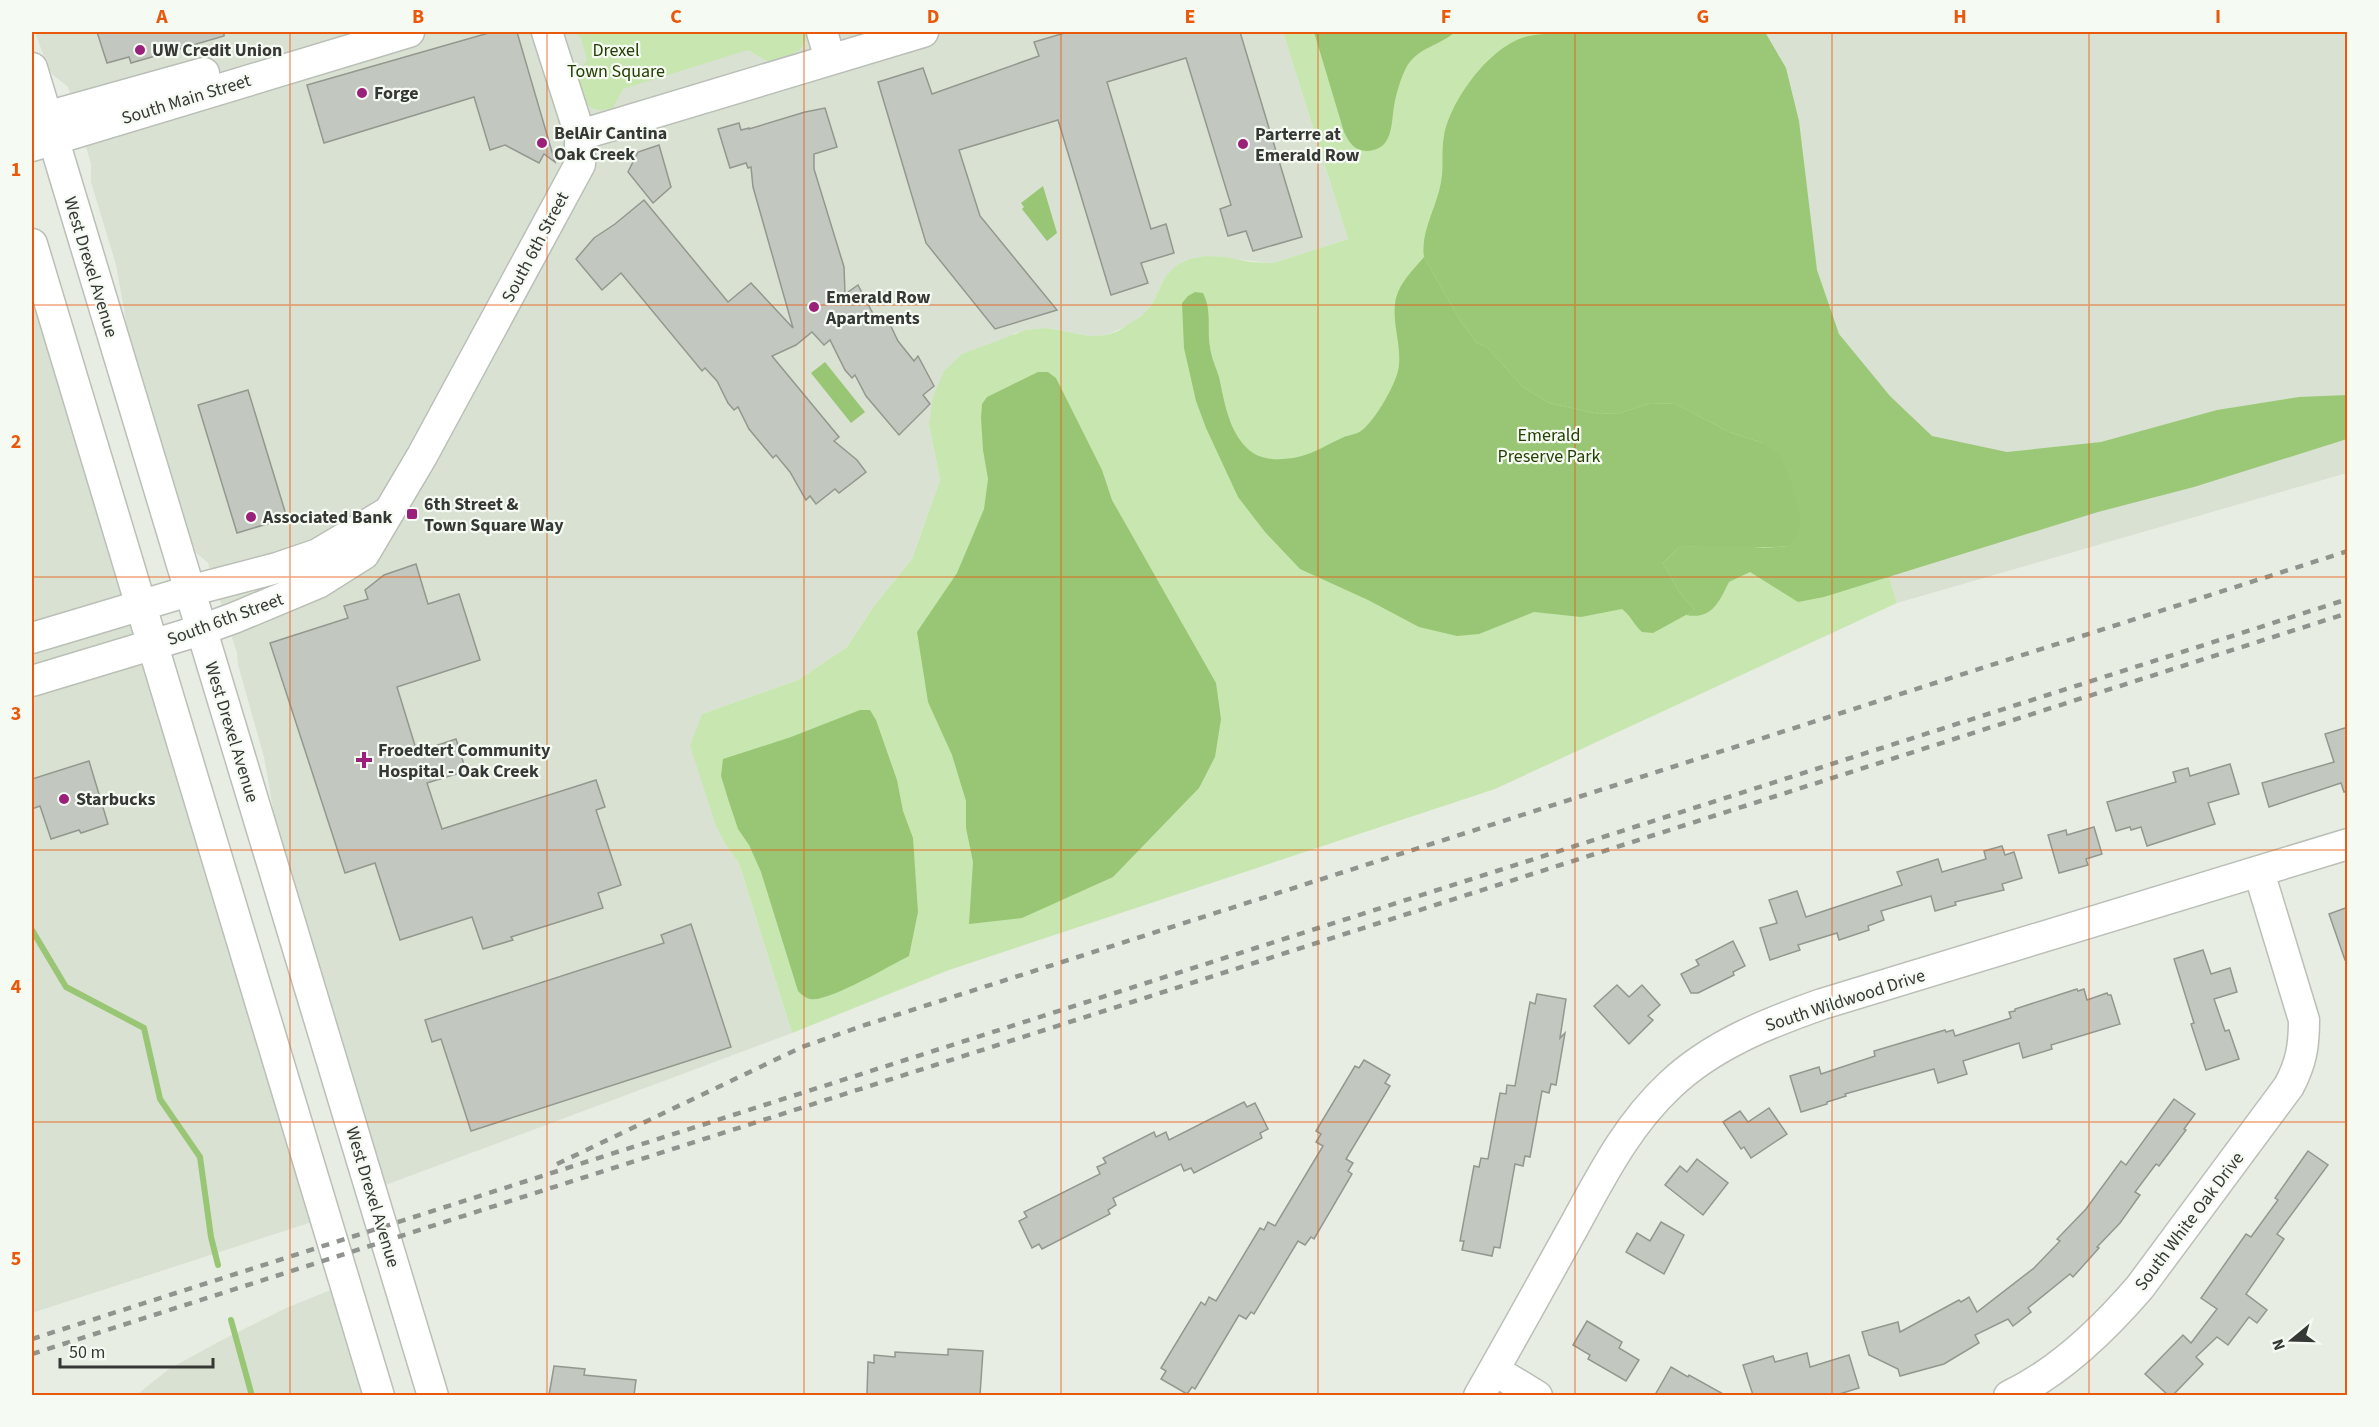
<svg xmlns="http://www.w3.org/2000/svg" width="2379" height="1427" viewBox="0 0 2379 1427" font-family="'Source Sans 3',sans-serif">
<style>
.built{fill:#d9e2d2}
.green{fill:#c8e7b0}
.forest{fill:#9bc876}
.water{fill:#99c674}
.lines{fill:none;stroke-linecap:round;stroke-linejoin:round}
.stream{stroke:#99c674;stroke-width:6}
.building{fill:#c2c7bf;stroke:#93988f;stroke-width:1.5}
.minor-casing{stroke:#babfb7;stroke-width:33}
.minor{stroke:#fff;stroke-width:30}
.rail{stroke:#91948e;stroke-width:4.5;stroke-dasharray:8 8;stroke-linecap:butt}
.grid{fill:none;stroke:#e8590c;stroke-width:1.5;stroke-opacity:0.55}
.poi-dot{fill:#9a2079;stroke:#f5faf2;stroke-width:2}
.labels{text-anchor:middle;stroke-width:4.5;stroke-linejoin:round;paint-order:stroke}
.poi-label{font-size:18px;font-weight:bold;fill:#363835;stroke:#f5faf2;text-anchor:start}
.park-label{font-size:18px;fill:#243f03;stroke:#f5faf2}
.street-label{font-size:18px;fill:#363835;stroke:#f5faf2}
.neatline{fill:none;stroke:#e8590c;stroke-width:2}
.grid-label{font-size:20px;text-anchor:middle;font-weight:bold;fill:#e8590c}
</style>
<rect width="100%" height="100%" fill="#e8ede4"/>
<g class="built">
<polygon points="35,32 1283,32 1348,239 1273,263 1206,256 1165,277 1151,306 1140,317 1129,325 1106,335 1090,336 1047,328 1015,333 929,425 940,480 912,559 874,606 847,647 798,680 702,714 727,847 739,863 792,1033 383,1186 279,844 264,757 238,665 237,653 208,563 191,548 131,350 116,265 91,182 91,164 68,87 53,75 47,66"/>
<polygon points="1724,32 2347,32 2347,473 1897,603"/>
<polygon points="32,290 312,1222 32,1313"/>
<polygon points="333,1289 364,1396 135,1396 169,1369 220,1341 286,1308"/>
</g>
<g class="green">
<path d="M571,32H807C805,55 789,55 769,62L748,50L623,89L613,108C587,116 582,99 576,79L587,59L580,36Z"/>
<polygon points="1283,32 1724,32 1897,603 1495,789 949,970 792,1033 739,863 727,847 716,826 690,746 702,714 798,680 847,647 874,606 912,559 940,480 929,425 933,397 944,371 962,354 1026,330 1047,328 1090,336 1106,335 1118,331 1140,317 1151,306 1165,277 1177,265 1190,259 1206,256 1225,257 1251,262 1273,263 1348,239"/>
</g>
<path class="forest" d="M1589,32H1765L1786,68L1799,121L1817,270L1839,334L1890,396L1932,436L2007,452L2101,442L2217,410L2299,397L2347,395V439L2194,487L2098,512L1824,597L1798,602L1750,572L1729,582C1719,602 1712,620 1686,615L1695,610L1679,592L1663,563L1679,547L1731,545L1764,548L1789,546L1763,443L1729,432L1676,404L1651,403L1620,413L1599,414L1549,403L1523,387L1487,347L1477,343L1461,322L1424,257C1420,232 1437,207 1441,182C1444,167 1441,151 1444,136C1450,100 1492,43 1529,36C1549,32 1569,35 1589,32Z"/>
<g class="water">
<path d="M1314,32H1455C1439,46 1419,47 1407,66C1401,77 1396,94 1394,106C1391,125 1393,150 1367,151C1354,151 1349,142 1344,132Z"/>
<polygon points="1043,186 1057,233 1047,241 1022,209 1024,207 1021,203"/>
<path d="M1424,257L1461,322L1477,343L1487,347L1523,387L1549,403L1599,414L1620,413L1651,403L1676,404L1729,432L1763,443L1779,454L1791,482L1801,519L1798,535L1789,546C1753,549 1716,546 1679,547L1663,563L1679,592L1695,610L1653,633L1642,632C1634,625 1631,616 1622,609L1581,617L1534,612L1479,634L1457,636L1419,627L1368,600L1300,569L1265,532L1238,497L1206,428L1196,401L1184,348L1182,303L1188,296L1195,292L1203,293C1212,310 1207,329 1210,347C1211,357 1216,367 1219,377C1224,400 1228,427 1244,445C1257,461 1279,461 1298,457C1315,453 1328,444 1344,437C1349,435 1357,434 1361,431C1374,422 1398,382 1399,365C1401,342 1391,321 1396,298C1400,282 1414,269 1424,257Z"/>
<polygon points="825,362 865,412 851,423 811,373"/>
<polygon points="1038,372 1048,372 1056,378 1102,470 1112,500 1216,683 1221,719 1215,757 1199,788 1113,877 1022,918 969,924 973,862 966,828 966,801 952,755 928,702 917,632 957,573 984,509 988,479 983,450 981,418 982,404 987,397"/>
<path d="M860,710H870L876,720L897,780L903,811L913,838L918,912L909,956C891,965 827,1003 810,999C805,998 801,994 798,991L761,872L749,845L738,829L729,802L721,776L723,759L791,737Z"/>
</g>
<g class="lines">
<g class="stream">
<polyline points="32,930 66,987 144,1028 160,1099 200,1157 211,1237 218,1265"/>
<polyline points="231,1320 252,1396"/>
</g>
</g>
<g class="building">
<polygon points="97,32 224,32 224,36 131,63 129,57 107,63"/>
<polygon points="492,32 517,32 555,162 544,154 539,163 505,145 490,150 474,97 324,143 307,85"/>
<polygon points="1068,32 1240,32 1302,237 1253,251 1246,231 1228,236 1220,209 1231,205 1186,58 1107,82 1151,229 1166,224 1174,253 1141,263 1148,283 1111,295 1058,120 959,150 980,216 1057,310 995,329 926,243 878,82 923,68 932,94 1039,56 1034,42"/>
<polygon points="825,108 837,147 814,154 814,169 844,267 845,294 858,285 878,323 886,316 898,341 914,361 918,356 934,386 923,395 930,404 899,435 866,396 855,375 852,378 845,370 830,340 824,345 812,332 796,345 772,356 839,437 834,441 857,460 866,472 839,493 835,489 816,504 810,496 806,500 790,472 776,455 773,458 749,429 738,407 734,410 728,403 717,381 705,368 702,371 621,273 602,290 576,259 594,238 615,224 644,200 728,302 751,283 793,328 753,187 751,167 748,168 746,163 730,168 718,129 739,123 741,130 749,128 749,129 805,112"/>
<polygon points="659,145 671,187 653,203 628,172 638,152"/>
<polygon points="248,390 287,518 237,533 198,405"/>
<polygon points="416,564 428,604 459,594 480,660 397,687 417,752 456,739 466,771 427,783 442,829 596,780 605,807 596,810 621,885 598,893 603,908 511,937 513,940 483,949 472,917 400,940 375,863 345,873 270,643 348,618 344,606 368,599 365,590 384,575"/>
<polygon points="2348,727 2348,791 2344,792 2341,783 2269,807 2262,783 2334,762 2325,734"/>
<polygon points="89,761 108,824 81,833 79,830 51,839 40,806 32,809 32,779"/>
<polygon points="2230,764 2239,794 2208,803 2215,824 2147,846 2141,827 2131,830 2130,827 2116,831 2107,802 2176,782 2173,772 2188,768 2190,776"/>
<polygon points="2094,827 2102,854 2086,859 2088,865 2059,873 2048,835 2066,830 2067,835"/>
<polygon points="2002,846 2005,855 2014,852 2022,878 2002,884 2004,890 1955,902 1956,905 1935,911 1931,896 1881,911 1884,920 1868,926 1869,930 1839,940 1837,933 1798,945 1800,950 1770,960 1760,928 1777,923 1769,900 1797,891 1806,917 1902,885 1897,872 1938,859 1942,872 1986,859 1984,851"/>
<polygon points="2348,907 2348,960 2345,960 2329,914"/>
<polygon points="691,924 731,1047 471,1131 441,1039 432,1042 425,1020 664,943 661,935"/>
<polygon points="1733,941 1745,966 1733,972 1734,975 1698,993 1691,993 1681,974 1699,965 1696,960"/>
<polygon points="2203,950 2211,974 2230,968 2237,992 2214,999 2225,1031 2229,1030 2239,1059 2206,1070 2191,1024 2194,1023 2174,959"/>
<polygon points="1617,985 1629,997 1642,985 1660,1005 1648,1016 1653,1020 1629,1044 1594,1006"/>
<polygon points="2077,989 2078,991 2084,989 2087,1000 2107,993 2108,995 2111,995 2120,1024 2051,1045 2052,1049 2023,1058 2019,1043 1963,1061 1967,1074 1938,1083 1934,1069 1845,1094 1846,1096 1827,1102 1827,1104 1801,1112 1790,1076 1819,1067 1821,1074 1875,1056 1874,1051 1945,1030 1946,1032 1953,1030 1955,1036 2011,1018 2009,1012 2015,1011 2015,1009"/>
<polygon points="1537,994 1566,999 1560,1038 1565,1033 1556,1085 1551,1084 1549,1093 1542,1091 1530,1157 1525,1156 1523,1166 1515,1164 1500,1248 1494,1247 1492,1256 1462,1250 1464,1241 1460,1241 1474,1166 1479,1167 1481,1158 1488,1159 1500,1093 1506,1094 1507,1085 1515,1086 1530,1002 1535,1004"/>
<polygon points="1364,1060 1390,1075 1385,1083 1390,1086 1346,1159 1353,1163 1348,1171 1352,1174 1314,1239 1311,1237 1305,1245 1298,1241 1254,1314 1251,1312 1246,1319 1239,1315 1195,1389 1192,1387 1187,1394 1161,1379 1166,1371 1161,1368 1201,1302 1205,1305 1209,1297 1216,1301 1260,1228 1264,1230 1268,1222 1275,1226 1323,1146 1316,1142 1321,1134 1316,1131 1355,1066 1359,1068"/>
<polygon points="2174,1099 2195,1114 2184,1129 2186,1130 2159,1166 2156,1164 2135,1192 2140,1195 2120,1223 2097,1247 2099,1248 2073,1277 2070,1274 2028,1308 2031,1312 2013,1326 2008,1319 1975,1335 1979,1343 1944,1364 1900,1376 1898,1369 1869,1355 1862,1332 1898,1322 1900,1332 1959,1300 1961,1302 1969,1297 1977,1312 2034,1268 2060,1241 2057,1239 2086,1209 2121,1161 2126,1165"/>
<polygon points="1244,1102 1247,1107 1255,1103 1268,1129 1260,1133 1262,1138 1194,1173 1191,1168 1184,1171 1181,1164 1113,1198 1116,1205 1108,1210 1110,1214 1042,1249 1039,1244 1032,1248 1019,1221 1027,1217 1024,1212 1100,1174 1097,1167 1106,1163 1103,1158 1154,1132 1156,1137 1166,1132 1169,1140"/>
<polygon points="1769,1108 1787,1134 1751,1158 1744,1147 1741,1149 1723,1122 1740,1111 1748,1122"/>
<polygon points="2308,1151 2328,1165 2277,1234 2284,1239 2246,1294 2267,1310 2257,1323 2249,1317 2228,1345 2217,1337 2196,1357 2203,1364 2173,1395 2168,1395 2145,1374 2183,1335 2191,1343 2217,1309 2201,1298 2246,1234 2251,1237 2278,1200 2275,1198"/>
<polygon points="1697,1159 1728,1183 1703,1215 1665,1185 1680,1166 1687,1172"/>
<polygon points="1661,1222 1684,1235 1664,1274 1626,1252 1637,1233 1650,1241"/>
<polygon points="1587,1321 1622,1342 1619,1348 1639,1360 1626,1381 1588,1359 1590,1355 1573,1345"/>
<polygon points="948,1349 983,1351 980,1395 871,1395 872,1394 867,1394 868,1362 874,1363 874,1355 895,1357 895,1352 948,1355"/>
<polygon points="1807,1353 1810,1367 1849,1355 1859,1388 1836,1395 1753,1395 1743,1365 1773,1356 1775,1362"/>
<polygon points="554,1366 585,1369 584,1375 636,1380 634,1395 549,1395"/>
<polygon points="1671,1367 1688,1377 1689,1375 1725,1395 1655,1395"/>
</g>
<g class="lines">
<g class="minor-casing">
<g id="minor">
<polyline points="822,32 830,59"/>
<polyline points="32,68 433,1396"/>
<polyline points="32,121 204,73"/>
<polyline points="580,135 923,32"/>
<polyline points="32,146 409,32"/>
<polyline points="32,244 379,1396"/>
<polyline points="32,638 189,591 277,568 318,554 385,514"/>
<polyline points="32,681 201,630 234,618 318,583 364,554 422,456 580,164 580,135 547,32"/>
<polyline points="1494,1370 1537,1396"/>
<path d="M1479,1396C1511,1340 1542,1284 1573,1228C1601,1177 1627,1125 1670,1085C1712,1045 1768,1023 1822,1004L2348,844"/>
<path d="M2009,1396C2060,1372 2104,1329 2140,1287L2289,1086C2301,1063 2304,1047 2304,1020L2259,872"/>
</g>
</g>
<use href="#minor" class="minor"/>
<g class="rail">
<polyline points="557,1164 802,1047 865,1025 2348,551"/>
<polyline points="32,1339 2348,599"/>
<polyline points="32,1354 2348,613"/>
</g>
</g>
<path class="grid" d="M290,32V1396M547,32V1396M804,32V1396M1061,32V1396M1318,32V1396M1575,32V1396M1832,32V1396M2089,32V1396M32,305H2348M32,577H2348M32,850H2348M32,1122H2348"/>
<g class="poi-dot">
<circle cx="140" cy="50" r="6"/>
<circle cx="362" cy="93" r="6"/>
<circle cx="542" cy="143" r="6"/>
<circle cx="1243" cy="144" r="6"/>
<circle cx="814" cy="307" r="6"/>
<rect x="406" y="508" width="12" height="12" rx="3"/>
<circle cx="251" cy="517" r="6"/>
<path d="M361 751h6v6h6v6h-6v6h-6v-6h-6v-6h6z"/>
<circle cx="64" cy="799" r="6"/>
</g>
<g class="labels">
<g class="poi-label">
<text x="152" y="56">UW Credit Union</text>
<text x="374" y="99">Forge</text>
<text x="554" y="139">BelAir Cantina<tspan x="554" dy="21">Oak Creek</tspan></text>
<text x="1255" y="140">Parterre at<tspan x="1255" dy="21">Emerald Row</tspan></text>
<text x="826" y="303">Emerald Row<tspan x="826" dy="21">Apartments</tspan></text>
<text x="424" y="510">6th Street &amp;<tspan x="424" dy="21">Town Square Way</tspan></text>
<text x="263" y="523">Associated Bank</text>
<text x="378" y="756">Froedtert Community<tspan x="378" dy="21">Hospital - Oak Creek</tspan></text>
<text x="76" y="805">Starbucks</text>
</g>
<g class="park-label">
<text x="616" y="56">Drexel<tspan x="616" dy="21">Town Square</tspan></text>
<text x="1549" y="441">Emerald<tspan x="1549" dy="21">Preserve Park</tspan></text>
</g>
<g class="street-label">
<text transform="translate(186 99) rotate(-17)" y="6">South Main Street</text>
<text transform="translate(535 247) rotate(-62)" y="6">South 6th Street</text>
<text transform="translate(91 267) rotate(73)" y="6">West Drexel Avenue</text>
<text transform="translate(225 619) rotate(-20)" y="6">South 6th Street</text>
<text transform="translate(232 732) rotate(73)" y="6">West Drexel Avenue</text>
<text transform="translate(1845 1000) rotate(-18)" y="6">South Wildwood Drive</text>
<text transform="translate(373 1197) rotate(73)" y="6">West Drexel Avenue</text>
<text transform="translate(2189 1221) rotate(-53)" y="6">South White Oak Drive</text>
</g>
</g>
<rect width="2379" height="1427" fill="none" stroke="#f5faf2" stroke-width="66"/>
<g transform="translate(2292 1340) rotate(251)" stroke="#f5faf2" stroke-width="4.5" paint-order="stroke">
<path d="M0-4.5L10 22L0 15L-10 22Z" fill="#363835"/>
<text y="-9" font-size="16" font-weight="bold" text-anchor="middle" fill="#363835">N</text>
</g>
<path d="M60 1358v9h153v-9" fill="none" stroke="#363835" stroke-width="3"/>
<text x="69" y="1358" font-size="18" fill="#363835" stroke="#f5faf2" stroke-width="4.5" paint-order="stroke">50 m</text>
<rect x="33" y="33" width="2313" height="1361" class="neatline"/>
<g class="grid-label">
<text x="162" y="23">A</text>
<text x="418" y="23">B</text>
<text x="676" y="23">C</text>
<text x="933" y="23">D</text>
<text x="1190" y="23">E</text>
<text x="1446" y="23">F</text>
<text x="1703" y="23">G</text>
<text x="1960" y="23">H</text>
<text x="2218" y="23">I</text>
<text x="16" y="176">1</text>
<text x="16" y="448">2</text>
<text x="16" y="720">3</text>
<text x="16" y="993">4</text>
<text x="16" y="1265">5</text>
</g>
</svg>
